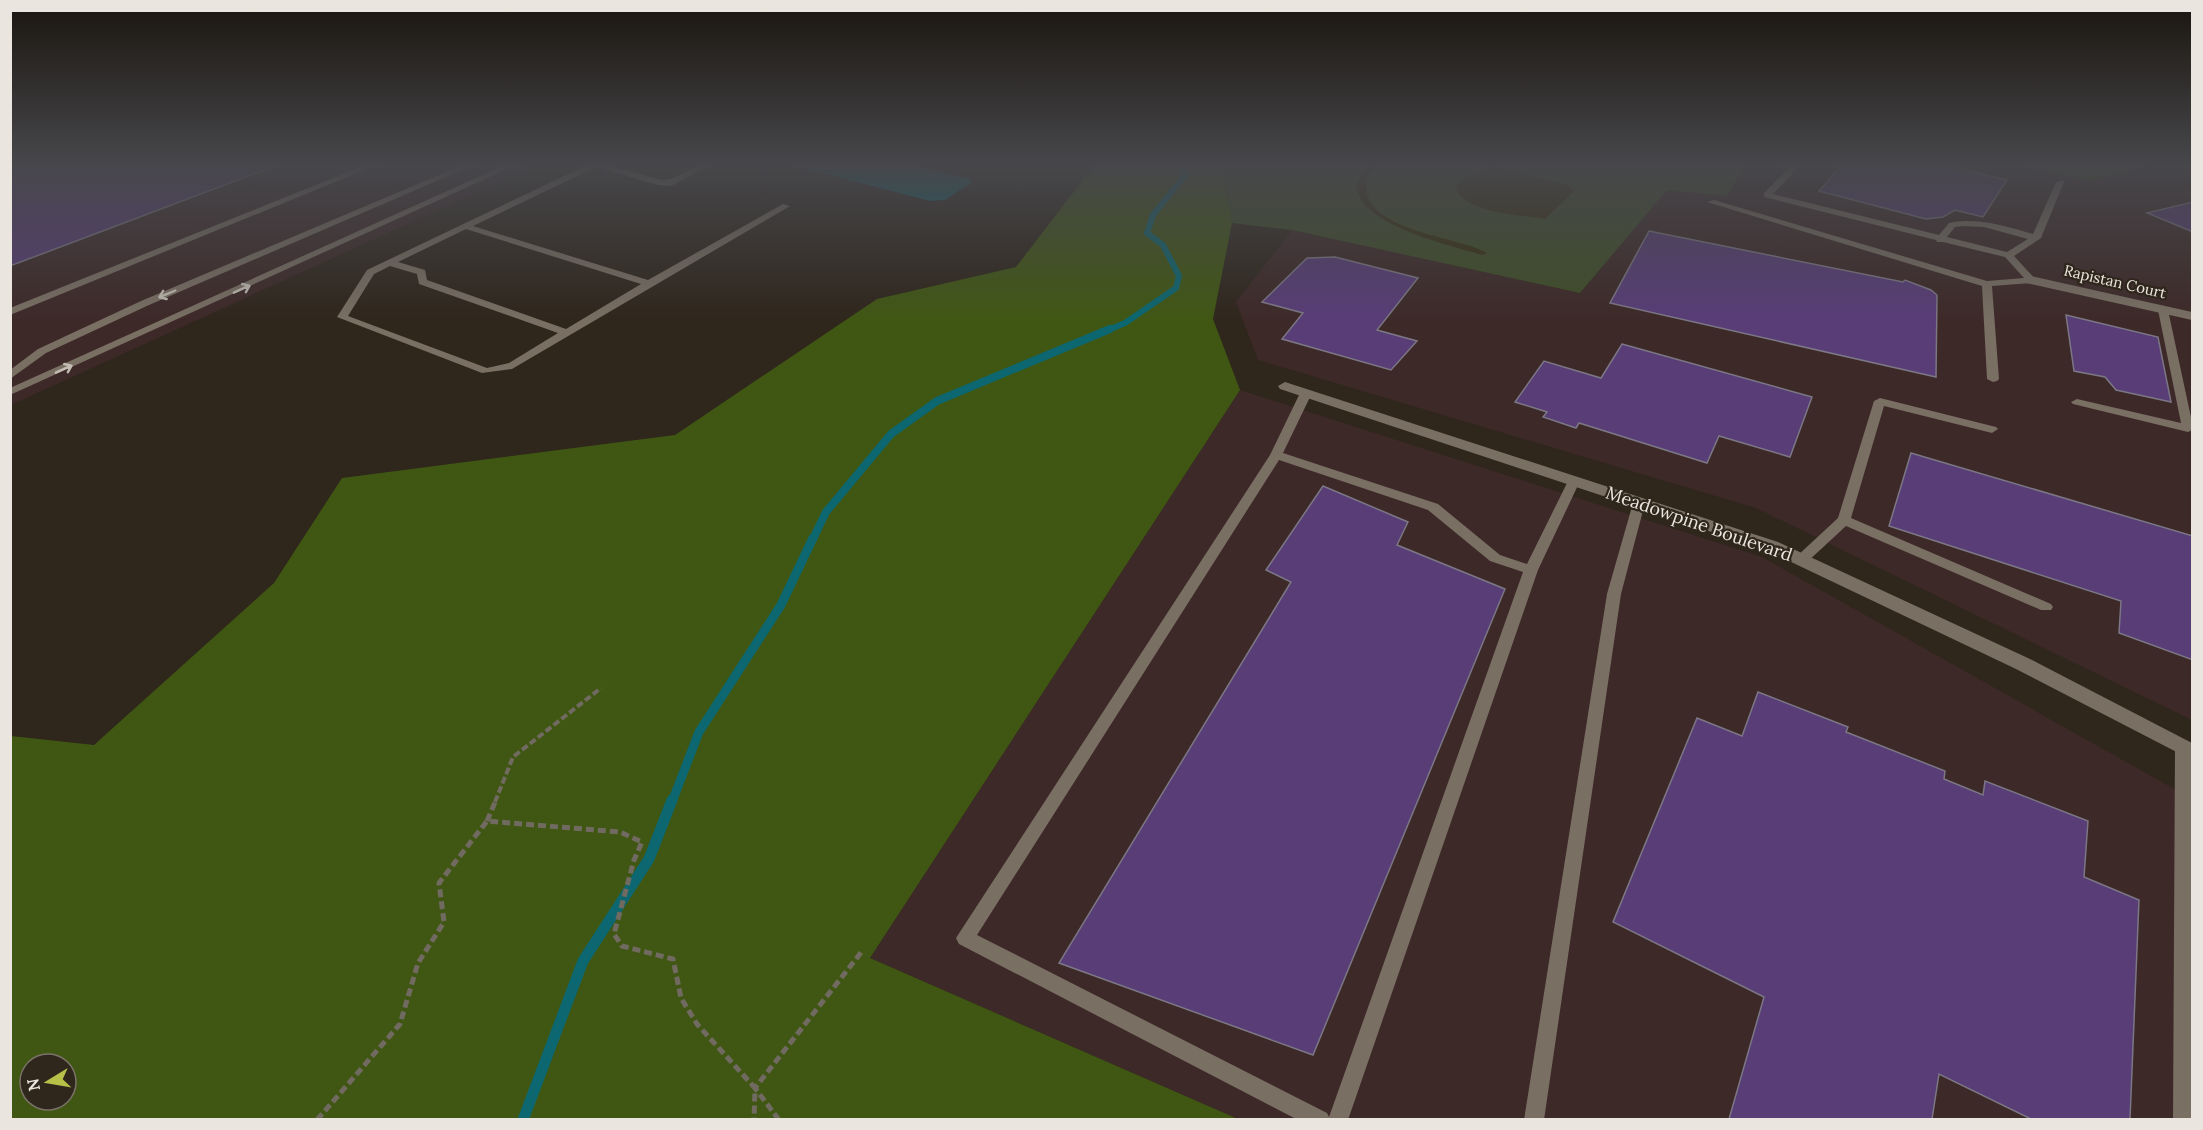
<svg xmlns="http://www.w3.org/2000/svg" width="2203" height="1130" viewBox="0 0 2203 1130" font-family="Lora,serif">
<style>
.industrial{fill:#3d2928}
.green{fill:#3f4e27}
.forest{fill:#405713;fill-rule:evenodd}
.sand{fill:#372f0e}
.water{fill:#0c6770}
.lines{fill:none;stroke-linecap:round;stroke-linejoin:round}
.stream-far3{stroke:#0c6770;stroke-width:6}
.stream-far2{stroke:#0c6770;stroke-width:8}
.stream-far1{stroke:#0c6770;stroke-width:9}
.stream{stroke:#0c6770;stroke-width:11}
.building{fill:#583d77;stroke:#7c7784;stroke-width:1.5}
.path-far1{stroke:#716a61;stroke-width:4;stroke-dasharray:7 3;stroke-linecap:butt}
.path{stroke:#716a61;stroke-width:5;stroke-dasharray:8 4;stroke-linecap:butt}
.service{fill:#796f63;fill-rule:evenodd}
.minor{fill:#796f63;fill-rule:evenodd}
.oneway{stroke:#c2bcb3}
.labels{text-anchor:middle;stroke-width:4.5;stroke-linejoin:round;paint-order:stroke}
.far-street-label{font-size:15px;fill:#eae5de;stroke:#2f261c}
.street-label{font-size:18px;fill:#eae5de;stroke:#2f261c}
</style>
<rect width="100%" height="100%" fill="#2f261c"/>
<g class="industrial">
<polygon points="11,164 539,164 11,405"/>
<polygon points="1746,164 2011,164 2090,180 2165,164 2192,164 2192,720 1756,508 1258,360 1236,302 1292,230 1580,293 1667,190 1727,196"/>
<polygon points="1240,390 1762,557 2192,799 2192,1119 1238,1119 870,958"/>
</g>
<polygon class="green" points="1221,164 1746,164 1727,196 1667,190 1580,293 1292,230 1232,223"/>
<g class="forest">
<path d="M1095,164H1221L1232,223L1213,319L1240,390L870,958L1238,1119H11V736L94,745L274,583L342,478L675,435L877,299L1016,267ZM30,1064H66V1100H30Z"/>
<polygon points="2011,164 2154,164 2090,180"/>
</g>
<g class="sand">
<path d="M1370,164H1380L1367,176C1354,232 1458,235 1487,253L1483,255C1455,247 1315,215 1370,164Z"/>
<path d="M1489,165L1567,185L1574,191L1545,219C1524,215 1460,213 1456,187C1462,176 1479,173 1489,165Z"/>
</g>
<polygon class="water" points="787,164 907,164 971,179 971,183 945,200 930,201"/>
<g class="lines">
<polyline class="stream-far3" points="1106,331 1125,323 1176,288 1179,276 1163,245 1147,233 1153,215 1186,174 1180,164"/>
<polyline class="stream-far2" points="813,539 826,512 891,434 937,401 1110,329"/>
<polyline class="stream-far1" points="672,802 699,732 781,605 813,538"/>
<polyline class="stream" points="523,1120 583,961 649,859 672,800"/>
</g>
<g class="building">
<polygon points="10,164 275,164 275,166 10,266"/>
<polygon points="1843,164 1940,164 2007,180 1983,217 1955,210 1943,217 1926,219 1819,191"/>
<polygon points="2193,202 2193,232 2147,213"/>
<polygon points="1649,231 1903,282 1905,280 1931,290 1937,295 1936,377 1610,303"/>
<polygon points="1335,257 1418,278 1377,330 1417,341 1391,370 1282,339 1303,313 1262,302 1307,258"/>
<polygon points="2066,315 2158,337 2171,402 2116,390 2105,377 2074,371"/>
<polygon points="1622,344 1812,397 1790,457 1719,436 1707,463 1579,423 1576,428 1543,417 1547,412 1515,402 1544,361 1601,378"/>
<polygon points="1911,453 2193,536 2193,660 2119,633 2121,601 1889,526"/>
<polygon points="1323,486 1408,522 1397,545 1505,589 1313,1055 1059,963 1291,582 1266,570"/>
<polygon points="1758,692 1848,727 1846,732 1945,771 1944,779 1983,795 1985,781 2088,821 2084,877 2139,900 2130,1119 2031,1119 1939,1074 1932,1119 1729,1119 1764,997 1613,922 1697,718 1742,736"/>
</g>
<g class="lines">
<polyline class="path-far1" points="495,802 513,757 601,688"/>
<g class="path">
<polyline points="487,821 496,800"/>
<polyline points="317,1120 400,1024 418,963 444,922 439,883 487,821 620,832 642,842 634,860 614,934 622,946 673,959 681,998 697,1024 755,1088 754,1120"/>
<polyline points="779,1120 755,1088 863,950"/>
</g>
<g class="service">
<polygon points="368,164 379,164 10,315 10,308"/>
<polygon points="465,164 476,164 149,305 46,353 10,379 10,370 38,349 141,301"/>
<polygon points="507,164 518,164 10,395 10,388"/>
<path d="M589,164H604L661,180C680,180 693,163 712,164L671,186L658,185L596,167L473,226L648,280L783,204L790,206L512,369L482,373L337,317L367,270ZM466,229L641,284L566,329L427,280L425,270L398,262ZM390,266L417,274L419,284L558,333L509,363L487,368L348,316L374,274Z"/>
<path d="M1793,164H1802L1773,194L1939,235L1949,223C1978,217 2005,226 2033,234L2056,182L2063,180L2064,182L2041,238L2014,256L2036,280L2031,283L1992,286L1999,379L1997,381L1993,382L1987,379L1982,286L1707,202L1714,200L1987,281L2024,278L2005,257L1943,242H1937L1936,240L1764,197V193ZM1963,226L1984,227L2028,239L2007,252L1947,237L1955,227Z"/>
<polygon points="2163,307 2168,310 2192,422 2192,430 2188,432 2073,404 2071,402 2077,399 2181,423 2158,310"/>
<path d="M1306,390L1312,393L1283,453L1438,504L1500,555L1527,564L1568,481L1574,477L1580,481L1538,570L1348,1120H1298L959,944L956,938L1270,455L1300,393ZM1279,460L1428,510L1490,561L1523,572L1329,1117L1327,1113L977,935Z"/>
<polygon points="1880,398 1996,427 1998,429 1992,433 1884,406 1851,518 2051,604 2053,607 2051,610 2041,610 1846,526 1806,563 1796,563 1794,560 1796,557 1838,518 1874,401"/>
<polygon points="1639,499 1645,503 1621,594 1544,1120 1524,1120 1607,594 1633,503"/>
<polygon points="2183,742 2189,744 2191,748 2192,1120 2173,1120 2175,748 2177,744"/>
</g>
<g class="minor">
<polygon points="2031,276 2192,312 2192,320 2026,283 2026,277"/>
<polygon points="1285,382 1778,542 2030,659 2192,743 2192,760 2016,669 1766,550 1280,389 1278,386"/>
</g>
</g>
<defs><path id="oneway-shaft" d="M-6 0H5M1.5-3L5.5 0L1.5 3" fill="none" stroke-width="1.6" stroke-linecap="round" stroke-linejoin="round" transform="scale(1.5)"/></defs>
<g class="oneway">
<use href="#oneway-shaft" transform="translate(242 289) rotate(-24)"/>
<use href="#oneway-shaft" transform="translate(167 294) rotate(157)"/>
<use href="#oneway-shaft" transform="translate(64 369) rotate(-24)"/>
</g>
<linearGradient id="sky" x2="0" y2="1"><stop stop-color="#1a150f"/><stop offset="0.51" stop-color="#47474b"/><stop offset="1" stop-color="#47474b" stop-opacity="0"/></linearGradient>
<rect width="2203" height="322" fill="url(#sky)"/>
<g class="labels">
<g class="far-street-label">
<text transform="translate(2115 282) rotate(13)" y="5">Rapistan Court</text>
</g>
<g class="street-label">
<text transform="translate(1699 524) rotate(19)" y="6">Meadowpine Boulevard</text>
</g>
</g>
<rect width="2203" height="1130" fill="none" stroke="#eae5de" stroke-width="24"/>
<g transform="translate(48 1082) rotate(259)"><circle r="28" fill="#2f261c" stroke="#7a726a" stroke-width="1.5"/>
<path d="M0-4.5L10 22L0 15L-10 22Z" fill="#b7c148"/>
<text y="-9" font-size="16" font-weight="bold" text-anchor="middle" fill="#eae5de">N</text>
</g>
</svg>
